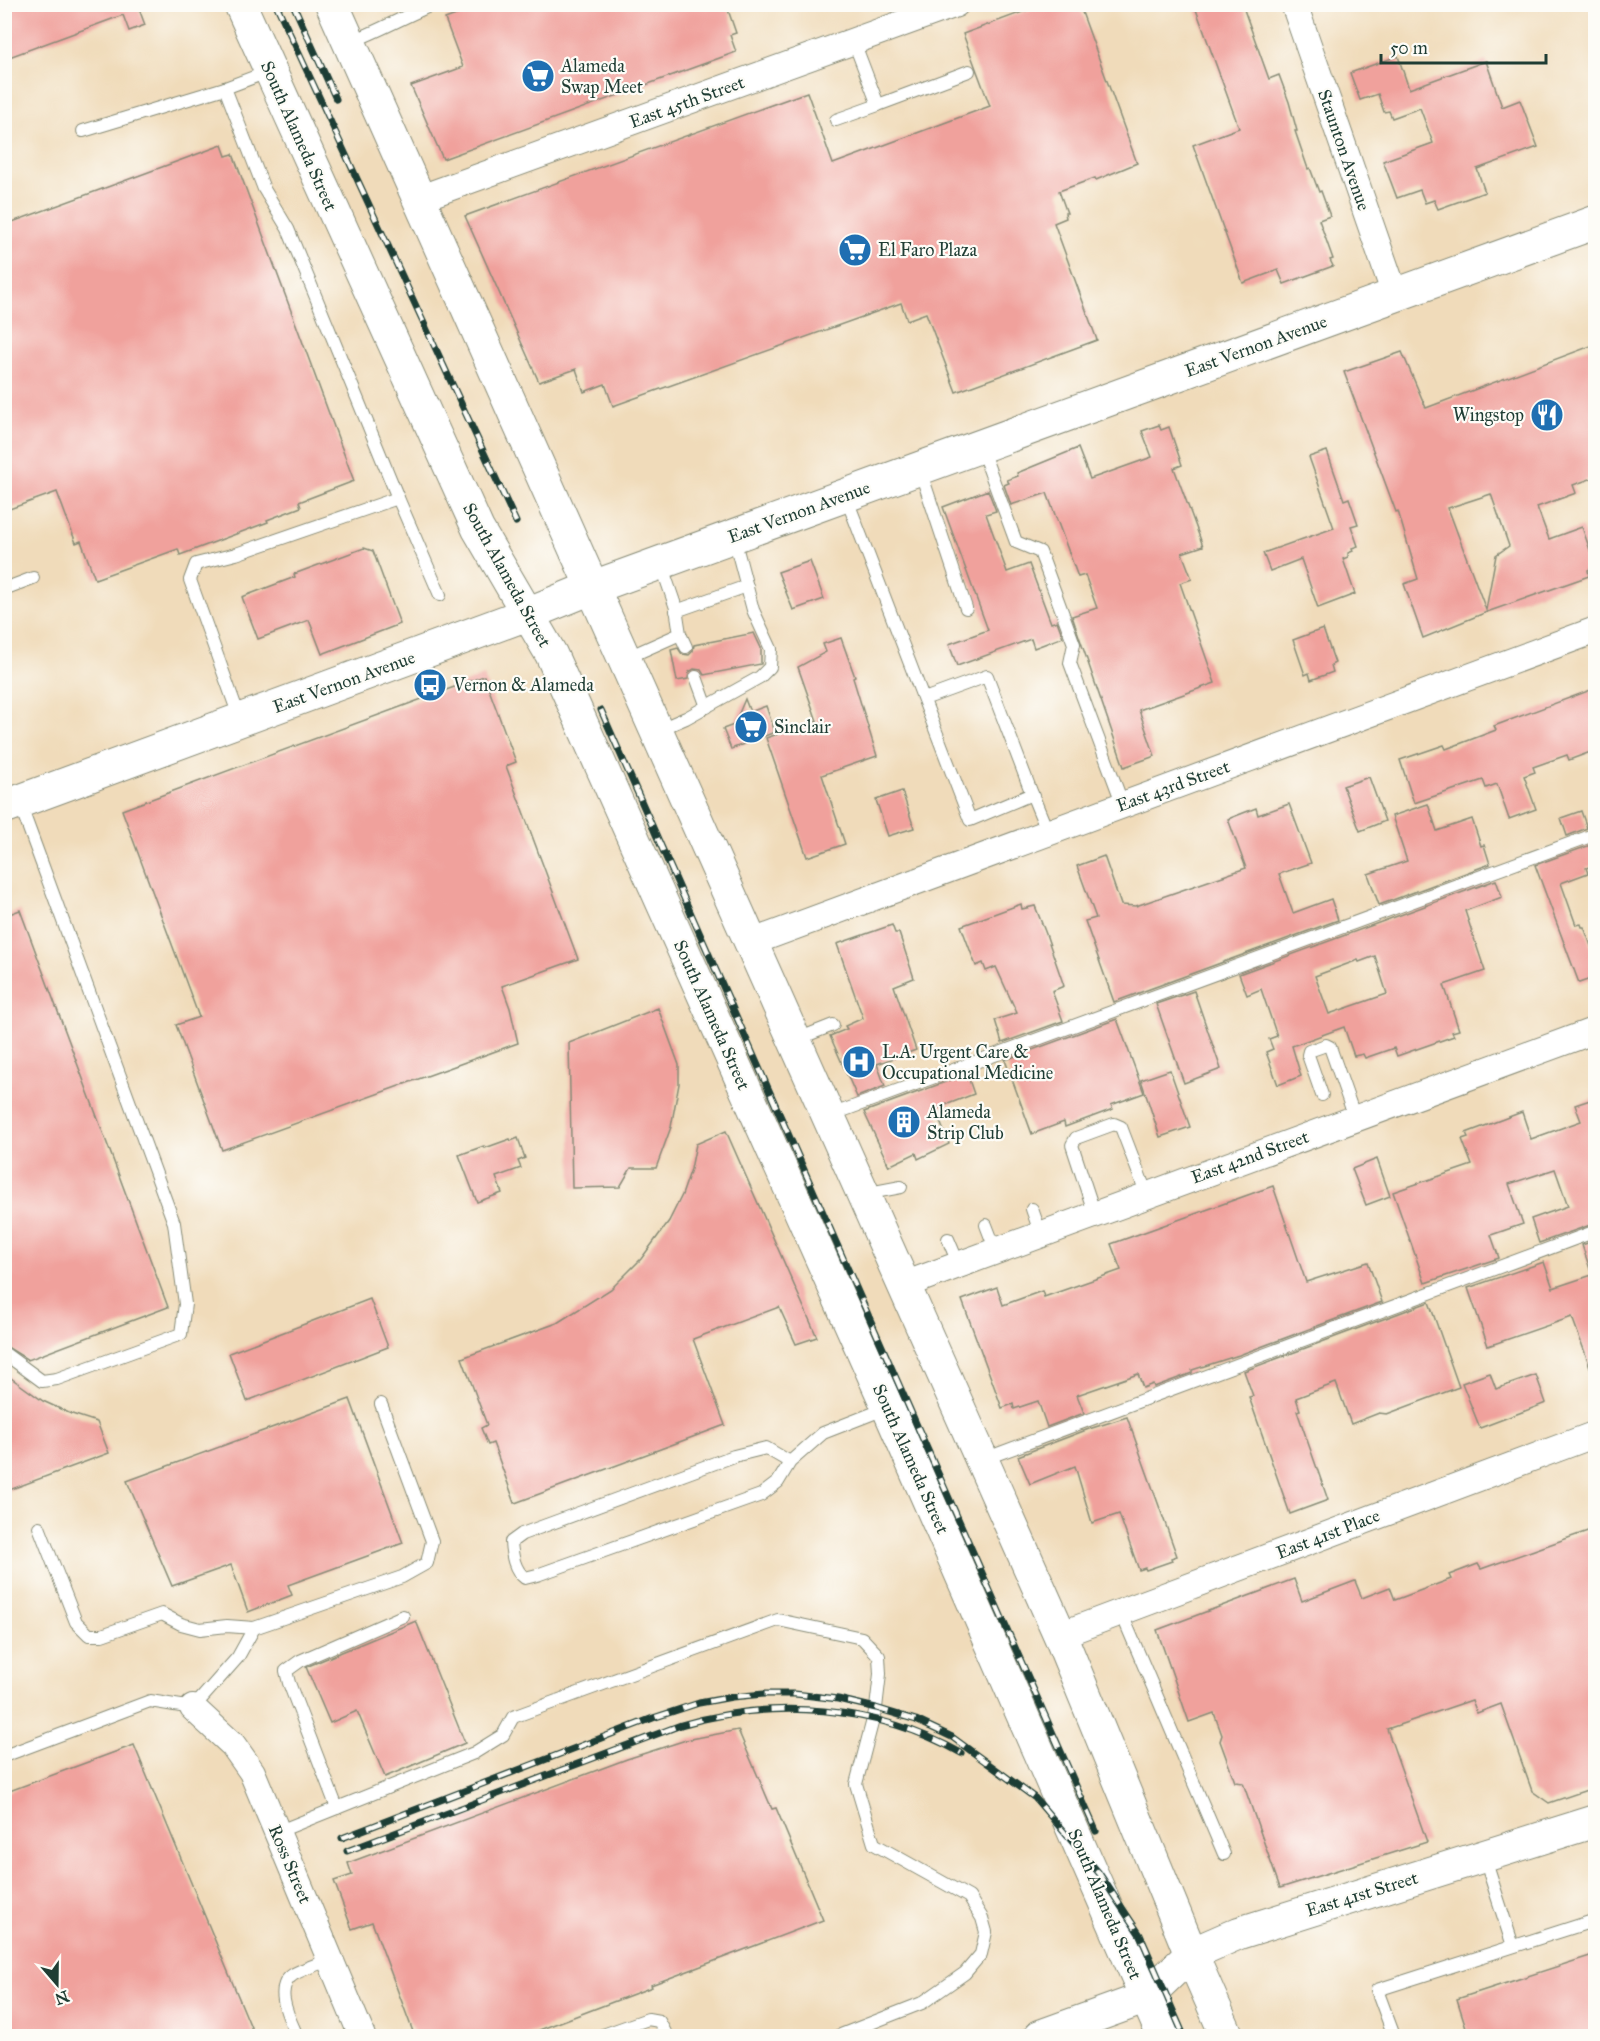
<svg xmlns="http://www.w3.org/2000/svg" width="1600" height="2041" viewBox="0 0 1600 2041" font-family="'IM FELL Great Primer',serif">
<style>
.building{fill:#f0a19c;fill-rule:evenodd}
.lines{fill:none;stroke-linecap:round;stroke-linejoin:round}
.service-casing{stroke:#888c77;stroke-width:14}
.minor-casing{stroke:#888c77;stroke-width:28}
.tertiary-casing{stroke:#888c77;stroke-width:34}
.secondary-casing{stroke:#888c77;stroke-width:35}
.primary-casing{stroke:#888c77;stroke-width:35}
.service{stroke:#fff;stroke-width:12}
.minor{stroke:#fff;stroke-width:26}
.tertiary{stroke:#fff;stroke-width:32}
.secondary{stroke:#fff;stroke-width:33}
.primary{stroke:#fff;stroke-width:33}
.rail-casing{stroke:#1f3d34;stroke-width:7}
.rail{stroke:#fdfcf7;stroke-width:4.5;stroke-dasharray:14;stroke-linecap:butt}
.labels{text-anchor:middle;stroke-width:4.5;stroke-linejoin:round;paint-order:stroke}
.poi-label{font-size:18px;fill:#1f3d34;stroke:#fdfcf7;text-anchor:start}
.street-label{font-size:18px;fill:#1f3d34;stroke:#fdfcf7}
</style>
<rect width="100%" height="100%" fill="#fdfcf7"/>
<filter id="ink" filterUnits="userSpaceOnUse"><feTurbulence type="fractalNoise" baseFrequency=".0167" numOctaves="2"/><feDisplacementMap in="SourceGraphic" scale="12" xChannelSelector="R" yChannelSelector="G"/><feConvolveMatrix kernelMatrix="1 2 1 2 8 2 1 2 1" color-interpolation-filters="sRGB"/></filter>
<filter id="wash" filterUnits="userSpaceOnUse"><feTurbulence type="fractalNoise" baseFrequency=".008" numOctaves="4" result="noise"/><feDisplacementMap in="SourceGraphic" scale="24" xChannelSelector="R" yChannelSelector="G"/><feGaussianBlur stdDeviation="1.35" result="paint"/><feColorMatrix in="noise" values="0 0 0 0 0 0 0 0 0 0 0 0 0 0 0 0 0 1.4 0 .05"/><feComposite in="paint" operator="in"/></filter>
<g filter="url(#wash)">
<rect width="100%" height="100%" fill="#f0dbba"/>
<g id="blocks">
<g class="building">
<polygon points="4,4 146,4 146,6 139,9 145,25 129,31 123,15 4,59"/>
<polygon points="486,4 726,4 736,33 730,35 736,52 443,159 411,86 463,67 445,19"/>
<polygon points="1044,4 1079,4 1137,163 1096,180 1095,178 1059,191 1067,213 1065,213 1066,218 1054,223 1097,340 956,392 926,313 907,320 901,303 613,406 605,384 584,392 576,369 539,382 465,216 807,92 833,164 990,106 963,34"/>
<polygon points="1194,4 1242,4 1269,79 1279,75 1289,102 1297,131 1295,131 1308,169 1310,168 1319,192 1321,191 1330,216 1319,220 1333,259 1330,260 1333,266 1284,284 1278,270 1243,283 1193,145 1239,128"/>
<polygon points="1398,56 1409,89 1486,61 1502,107 1520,100 1538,147 1477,169 1485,192 1438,209 1434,200 1425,203 1420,190 1397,198 1383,161 1433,143 1420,108 1392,118 1389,111 1384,112 1378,94 1360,100 1350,73"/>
<polygon points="222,145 226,156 233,154 354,481 299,502 301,507 267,520 268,522 180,555 178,549 95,579 81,541 76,543 57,492 4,511 4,225"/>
<path d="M1596,344V477L1573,485L1576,493L1537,507L1549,539L1582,527L1596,567L1588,570L1589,576L1487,612L1423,638L1404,584L1418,579L1398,511L1396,512L1344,372L1402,352L1426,408ZM1491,494L1509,546L1496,555L1486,610L1448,508Z"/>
<polygon points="1159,425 1161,430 1169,427 1182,465 1174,468 1203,546 1182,553 1192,579 1180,583 1215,683 1139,710 1155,756 1124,767 1072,616 1097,608 1085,575 1078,577 1047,493 1011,505 1004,485 1009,483 1007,480 1018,476 1017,473 1078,448 1090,479 1152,457 1142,431"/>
<polygon points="1327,451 1344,500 1349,498 1358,524 1351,526 1358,546 1352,548 1353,551 1348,553 1348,557 1343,559 1355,594 1318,608 1301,559 1270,571 1263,553 1334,528 1309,457"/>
<polygon points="988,490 996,511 986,514 1007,572 1029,564 1051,623 1057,621 1063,637 1034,648 1031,639 957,666 949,644 988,630 943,507"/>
<polygon points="364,548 373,551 400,624 322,654 309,620 258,639 242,597 295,577 294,574"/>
<polygon points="810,561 824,599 793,610 778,572"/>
<polygon points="1323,629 1335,663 1331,665 1333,672 1311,680 1309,673 1305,675 1293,640"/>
<polygon points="754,633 761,648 761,664 704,675 701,670 694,669 689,672 688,679 677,681 671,650 678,648 682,654 689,655 693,651 694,645"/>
<polygon points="841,638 855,677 853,678 877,756 822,775 845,844 807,857 766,738 817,721 798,667 826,652 823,644"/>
<polygon points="484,676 516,762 506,766 578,959 502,986 510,1008 518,1043 222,1150 176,1025 199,1017 122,810"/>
<polygon points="1596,688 1596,750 1569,760 1567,755 1533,767 1535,772 1524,776 1536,809 1509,819 1497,784 1486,788 1483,780 1414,803 1400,760 1444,745 1446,749 1496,730 1494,726"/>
<polygon points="745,699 750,712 766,706 775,732 731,749 723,729 734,725"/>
<polygon points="1369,777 1385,821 1360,831 1343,786"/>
<polygon points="902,791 914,828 888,836 876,800"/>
<polygon points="1289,804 1311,863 1279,874 1293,913 1331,899 1338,920 1114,1002 1085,921 1096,918 1077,866 1104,856 1121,905 1136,906 1246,868 1228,819 1256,808 1258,815"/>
<polygon points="1428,804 1437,831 1472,819 1481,846 1484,845 1490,864 1379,905 1368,874 1407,861 1392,816"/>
<polygon points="1581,811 1587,828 1567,836 1561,818"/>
<polygon points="1596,843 1596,865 1586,868 1588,873 1561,883 1576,925 1581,924 1582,927 1584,927 1596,959 1596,977 1579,983 1535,865"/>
<path d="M1496,880L1502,897L1465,911L1485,971L1444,985L1459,1030L1452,1032L1454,1036L1397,1056L1394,1048L1365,1058L1363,1054L1354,1056L1344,1027L1292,1046L1301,1076L1278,1085L1266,1052L1273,1049L1269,1039L1277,1036L1261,989L1247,995L1239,974ZM1375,956L1387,994L1329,1014L1315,976L1358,960L1359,962Z"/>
<polygon points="1021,904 1022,909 1035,906 1046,934 1064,986 1052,991 1063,1021 1002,1043 995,1020 1017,1013 996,967 986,971 983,963 976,966 961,926"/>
<polygon points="20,910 168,1307 28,1360 4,1345 4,916"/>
<polygon points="892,925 895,933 899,933 914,978 894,986 916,1050 877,1064 885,1086 857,1097 830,1036 847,1029 845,1026 863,1018 837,944"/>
<polygon points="1194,991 1221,1069 1184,1083 1156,1004"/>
<polygon points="658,1008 679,1065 679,1084 671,1127 656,1168 631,1168 620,1187 572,1188 569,1043"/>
<polygon points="1117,1019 1144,1093 1111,1105 1113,1109 1065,1127 1064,1122 1032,1134 1005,1060"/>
<polygon points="1170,1070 1190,1127 1160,1137 1141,1080"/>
<polygon points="967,1074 974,1094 935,1109 949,1144 918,1159 916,1153 889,1166 864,1112"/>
<polygon points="1596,1098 1596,1223 1539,1243 1531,1219 1568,1206 1555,1169 1509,1184 1523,1224 1491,1235 1499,1258 1425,1283 1393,1192 1472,1165 1462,1139 1468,1137 1466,1133 1522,1112 1531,1139 1581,1121 1575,1105"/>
<polygon points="726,1131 817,1337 796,1344 779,1307 693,1339 725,1425 515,1503 493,1443 488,1445 481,1428 487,1425 462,1358 557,1323 611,1289 641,1259 669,1221 682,1195 691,1169 696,1144"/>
<polygon points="518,1138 525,1158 518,1161 521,1168 496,1177 502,1193 477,1202 459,1155 484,1146 485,1148 510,1139 511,1141"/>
<polygon points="1377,1159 1390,1196 1366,1205 1352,1169"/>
<polygon points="1273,1186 1306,1282 1368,1262 1382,1302 1239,1355 1192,1370 1192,1373 1154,1387 1153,1384 1143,1388 1138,1374 1077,1395 1084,1413 1047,1427 1038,1401 1014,1409 1013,1404 1002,1408 962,1300 997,1287 1003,1305 1042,1291 1044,1297 1121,1270 1111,1244"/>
<polygon points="1596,1240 1596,1375 1593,1375 1572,1317 1488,1346 1468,1288 1544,1262 1553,1288 1592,1275 1582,1245"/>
<polygon points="370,1299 388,1347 247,1401 229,1353"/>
<polygon points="1429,1302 1459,1387 1387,1414 1379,1413 1351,1424 1336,1383 1296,1398 1300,1410 1297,1411 1328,1500 1290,1514 1249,1397 1253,1396 1244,1371"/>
<polygon points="4,1373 43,1401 69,1413 97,1422 109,1453 4,1492"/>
<polygon points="1490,1373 1496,1389 1536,1375 1546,1403 1480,1428 1462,1383"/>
<polygon points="350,1399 403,1543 288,1585 292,1595 248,1612 231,1565 172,1586 127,1481"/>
<polygon points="1127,1417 1177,1556 1171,1558 1172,1561 1146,1570 1145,1568 1139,1570 1119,1514 1092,1523 1075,1466 1030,1484 1018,1456 1089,1429"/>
<polygon points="1596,1528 1596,1787 1549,1803 1532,1791 1501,1704 1477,1713 1472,1700 1387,1729 1427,1842 1280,1888 1243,1783 1235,1782 1220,1741 1222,1735 1214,1713 1189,1722 1157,1630 1294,1579 1302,1601 1355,1581 1362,1598 1390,1587 1395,1600 1451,1579 1449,1575 1478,1564 1481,1569"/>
<polygon points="416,1621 465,1743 385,1777 357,1711 330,1723 306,1667"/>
<polygon points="738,1730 772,1809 776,1808 823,1920 651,1985 652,1987 521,2037 415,2037 372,1922 352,1929 334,1881 352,1875 348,1863 627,1759 686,1740"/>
<polygon points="134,1745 255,2037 4,2037 4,1793"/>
<polygon points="1596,1954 1596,2037 1469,2037 1457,1999"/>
</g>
</g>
</g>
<g filter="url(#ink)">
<use href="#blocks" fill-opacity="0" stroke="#888c77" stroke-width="1.5"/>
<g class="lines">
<g class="service-casing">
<g id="service">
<path d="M350,42C379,31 405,16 434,4"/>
<polyline points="854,42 878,105 969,71"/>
<polyline points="836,120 878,105"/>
<polyline points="83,131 225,88"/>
<polyline points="981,447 1016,542 1040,552 1074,644 1070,663 1123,805"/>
<polyline points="920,470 966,608"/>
<polyline points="846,497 970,820 1032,794 987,676 924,699"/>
<polyline points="398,498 440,595"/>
<polyline points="4,589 33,578"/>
<polyline points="676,611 747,586"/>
<polyline points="680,634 686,647"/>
<polyline points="626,658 680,634 676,608 661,564"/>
<polyline points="696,677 707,707"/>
<polyline points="240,719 190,580 196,564 236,554 398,498 288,229 264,189 225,88 270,71"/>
<polyline points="658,730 686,718 760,677 770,667 771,649 753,610 734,538"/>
<polyline points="1032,794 1048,833"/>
<polyline points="795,1040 833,1025"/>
<polyline points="1322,1095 1308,1055 1309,1051 1326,1045 1330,1047 1355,1118"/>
<polyline points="831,1115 1596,834"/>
<polyline points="864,1194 901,1187"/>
<polyline points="1032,1209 1041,1235"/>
<polyline points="1095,1215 1072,1145 1076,1138 1114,1124 1121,1127 1147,1195"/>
<polyline points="986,1225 996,1251"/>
<polyline points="948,1239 959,1265"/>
<polyline points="4,1353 42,1381 57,1379 181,1334 185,1304 174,1223 20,804"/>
<polyline points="984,1459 1596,1231"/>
<path d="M790,1462L766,1448L734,1456L522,1534L511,1542C512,1555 514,1570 525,1578L537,1575L761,1495L778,1482L790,1462L823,1433L887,1408"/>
<polyline points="39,1527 76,1622 89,1635 102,1635 162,1614 181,1624 200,1629 227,1626 254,1628"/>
<polyline points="1121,1612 1224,1854"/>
<polyline points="4,1756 150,1701 193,1708 238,1657 254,1628 402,1577 427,1563 432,1541 381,1404"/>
<polyline points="337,1808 289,1683 286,1671 300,1661 403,1616"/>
<polyline points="277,1832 474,1753 503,1735 513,1717 778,1620 862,1638 879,1656 880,1674 876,1708 856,1784 874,1844 969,1897 982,1918 986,1932 981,1954 965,1973 922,2003 838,2036"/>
<polyline points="1484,1856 1513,1946"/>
<path d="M297,2036C290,2020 272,1987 294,1974C305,1968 319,1964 330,1959"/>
<polyline points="600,2036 648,2019 659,2021 667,2036"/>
<polyline points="1394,2036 1377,1990 1596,1920"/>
</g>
</g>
<g class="minor-casing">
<g id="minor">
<polyline points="1294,4 1395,295"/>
<polyline points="418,199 956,4"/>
<polyline points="750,943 1596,630"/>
<polyline points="904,1285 1596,1030"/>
<polyline points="1060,1635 1596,1434"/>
<polyline points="193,1708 233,1745 252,1772 362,2036"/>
</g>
</g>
<g class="tertiary-casing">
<g id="tertiary">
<polyline points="240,4 478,529 551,654 888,1408 1163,2036"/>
<polyline points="1040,2036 1145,1998 1191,1954 1239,1933 1596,1821"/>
</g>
</g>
<g class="secondary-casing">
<polyline id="secondary" points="591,588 1596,222"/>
</g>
<g class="primary-casing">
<g id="primary">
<polyline points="332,4 1060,1635 1191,1954 1227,2036"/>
<polyline points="4,807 527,614 591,588"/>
</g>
</g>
<use href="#service" class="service"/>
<use href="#minor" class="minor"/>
<use href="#tertiary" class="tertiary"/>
<use href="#secondary" class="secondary"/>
<use href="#primary" class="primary"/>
<g class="rail-casing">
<g id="rail">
<polyline points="276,4 516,522"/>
<polyline points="293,4 336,99"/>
<polyline points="601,710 1096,1831"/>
<polyline points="342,1838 653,1718 699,1703 732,1697 764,1694 795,1694 838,1699 876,1708 916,1720 952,1737 1035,1798 1099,1873 1140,1935 1184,2036"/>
<path d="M347,1851L681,1725C773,1698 876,1705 961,1753"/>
</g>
</g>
<use href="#rail" class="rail"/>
</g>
</g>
<defs>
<g id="supermarket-disc" transform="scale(1.725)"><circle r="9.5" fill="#1f6fb2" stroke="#fdfcf7"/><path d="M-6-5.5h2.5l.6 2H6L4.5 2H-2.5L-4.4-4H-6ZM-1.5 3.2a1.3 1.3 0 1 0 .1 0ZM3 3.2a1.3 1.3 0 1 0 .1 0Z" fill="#fff"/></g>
<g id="restaurant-disc" transform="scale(1.725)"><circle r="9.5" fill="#1f6fb2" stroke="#fdfcf7"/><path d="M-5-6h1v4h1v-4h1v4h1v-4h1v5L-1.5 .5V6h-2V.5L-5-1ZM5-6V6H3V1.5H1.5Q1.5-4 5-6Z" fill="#fff"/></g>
<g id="bus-disc" transform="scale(1.725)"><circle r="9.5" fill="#1f6fb2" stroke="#fdfcf7"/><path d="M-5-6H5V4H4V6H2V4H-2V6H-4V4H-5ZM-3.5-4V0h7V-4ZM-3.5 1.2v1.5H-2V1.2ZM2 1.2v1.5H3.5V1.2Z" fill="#fff"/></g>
<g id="hospital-disc" transform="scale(1.725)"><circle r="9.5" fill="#1f6fb2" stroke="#fdfcf7"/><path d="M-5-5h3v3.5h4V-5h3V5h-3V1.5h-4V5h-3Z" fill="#fff"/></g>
<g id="building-disc" transform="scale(1.725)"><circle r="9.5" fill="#1f6fb2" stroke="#fdfcf7"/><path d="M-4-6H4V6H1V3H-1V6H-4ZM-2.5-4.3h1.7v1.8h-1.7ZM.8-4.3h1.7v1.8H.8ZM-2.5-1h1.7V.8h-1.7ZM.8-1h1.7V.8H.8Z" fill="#fff"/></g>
</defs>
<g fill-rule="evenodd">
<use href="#supermarket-disc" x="538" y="76"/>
<use href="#supermarket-disc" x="855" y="250"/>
<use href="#restaurant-disc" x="1547" y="415"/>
<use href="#bus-disc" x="430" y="685"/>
<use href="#supermarket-disc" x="751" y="727"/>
<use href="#hospital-disc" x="859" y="1062"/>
<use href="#building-disc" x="904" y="1122"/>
</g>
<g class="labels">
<g class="poi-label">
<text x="561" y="72">Alameda<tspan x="561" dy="21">Swap Meet</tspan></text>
<text x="878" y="256">El Faro Plaza</text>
<text x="1524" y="421" text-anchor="end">Wingstop</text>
<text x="453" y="691">Vernon &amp; Alameda</text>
<text x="774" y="733">Sinclair</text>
<text x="882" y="1058">L.A. Urgent Care &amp;<tspan x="882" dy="21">Occupational Medicine</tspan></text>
<text x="927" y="1118">Alameda<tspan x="927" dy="21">Strip Club</tspan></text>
</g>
<g class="street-label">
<text transform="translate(687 102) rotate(-20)" y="6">East 45th Street</text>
<text transform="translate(299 136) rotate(66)" y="6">South Alameda Street</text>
<text transform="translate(1344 150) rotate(71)" y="6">Staunton Avenue</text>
<text transform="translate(1256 346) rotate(-20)" y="6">East Vernon Avenue</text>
<text transform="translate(799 512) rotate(-20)" y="6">East Vernon Avenue</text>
<text transform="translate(507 575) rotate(61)" y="6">South Alameda Street</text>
<text transform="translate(344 682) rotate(-20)" y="6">East Vernon Avenue</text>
<text transform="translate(1173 786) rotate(-20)" y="6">East 43rd Street</text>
<text transform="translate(712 1015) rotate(66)" y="6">South Alameda Street</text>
<text transform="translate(1250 1157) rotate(-20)" y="6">East 42nd Street</text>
<text transform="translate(911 1459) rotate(66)" y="6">South Alameda Street</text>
<text transform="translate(1328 1534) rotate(-21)" y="6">East 41st Place</text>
<text transform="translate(290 1864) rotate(67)" y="6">Ross Street</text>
<text transform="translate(1362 1894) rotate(-17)" y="6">East 41st Street</text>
<text transform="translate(1105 1904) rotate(67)" y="6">South Alameda Street</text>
</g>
</g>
<rect width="1600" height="2041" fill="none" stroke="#fdfcf7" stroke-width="24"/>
<g transform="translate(57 1984) rotate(160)" stroke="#fdfcf7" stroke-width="4.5" paint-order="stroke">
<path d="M0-4.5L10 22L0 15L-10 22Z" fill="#1f3d34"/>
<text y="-9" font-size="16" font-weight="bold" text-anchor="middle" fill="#1f3d34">N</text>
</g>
<path d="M1381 54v9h165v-9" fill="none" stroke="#1f3d34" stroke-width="3"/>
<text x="1390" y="54" font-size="18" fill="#1f3d34" stroke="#fdfcf7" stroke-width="4.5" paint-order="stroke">50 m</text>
</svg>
